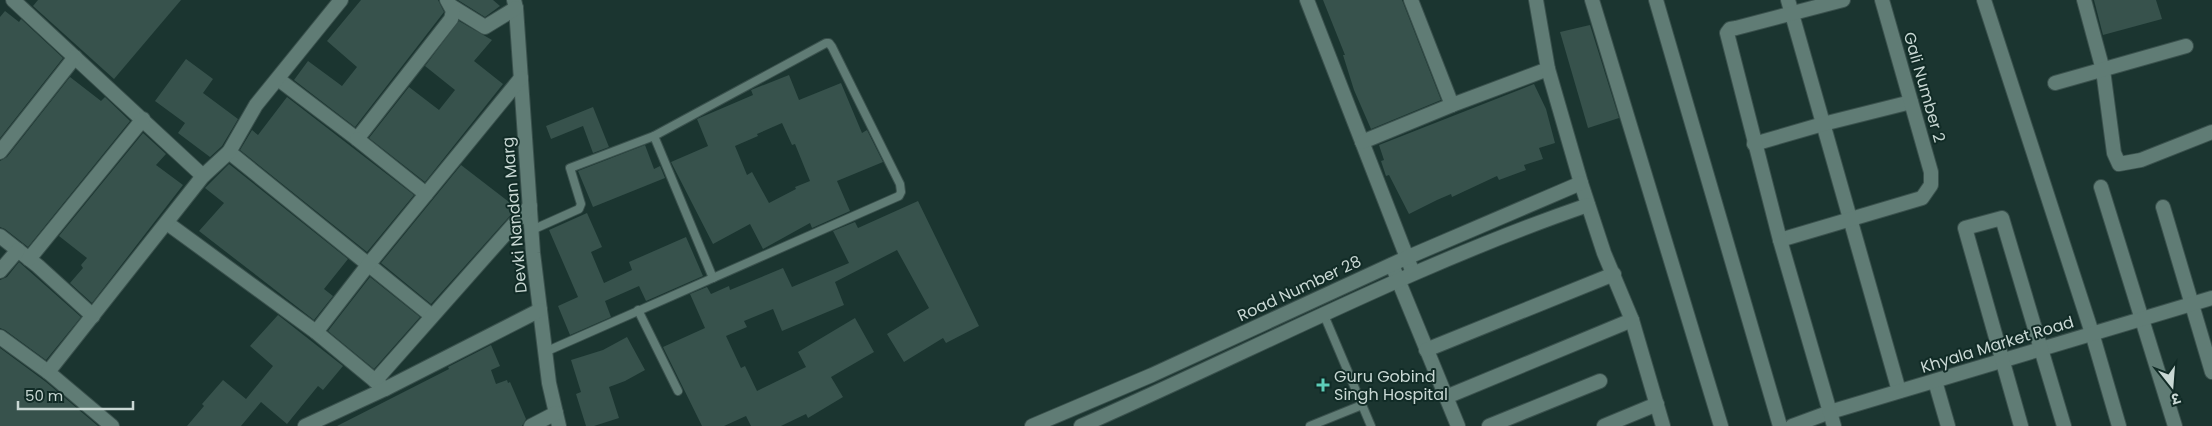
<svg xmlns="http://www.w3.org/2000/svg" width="2212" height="426" viewBox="0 0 2212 426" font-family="Poppins,'Noto Sans Devanagari',sans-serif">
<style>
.building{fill:#37524c;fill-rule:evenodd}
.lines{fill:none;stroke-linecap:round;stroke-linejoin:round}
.service-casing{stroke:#3a514d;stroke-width:10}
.minor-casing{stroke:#3a514d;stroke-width:16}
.tertiary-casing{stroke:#3a514d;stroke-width:16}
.service{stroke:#607c75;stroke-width:8}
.minor{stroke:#607c75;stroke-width:14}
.tertiary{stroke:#607c75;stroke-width:14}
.poi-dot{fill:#5dceb9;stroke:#112b26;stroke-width:2}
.labels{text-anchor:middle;stroke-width:4;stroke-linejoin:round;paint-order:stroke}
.street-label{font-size:16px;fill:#c9d8d4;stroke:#112b26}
.poi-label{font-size:16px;fill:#c9d8d4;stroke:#112b26;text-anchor:start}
</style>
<rect width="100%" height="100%" fill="#1b3530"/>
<g class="building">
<polygon points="38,0 181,0 114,79 33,6"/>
<polygon points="361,0 438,0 444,12 355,127 294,80 308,61 342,86 357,67 327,41"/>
<polygon points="458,0 493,0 500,6 485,17"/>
<polygon points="1323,0 1402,0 1441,100 1371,129 1354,90 1343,55 1345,55"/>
<polygon points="2094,0 2156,0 2162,19 2103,35"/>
<polygon points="5,11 19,22 21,19 63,58 0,138 0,17"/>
<polygon points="459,21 492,40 474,61 503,84 425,182 369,138 409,87 439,110 455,90 425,66"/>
<polygon points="1590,25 1619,118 1588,128 1560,32"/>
<polygon points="186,59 213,79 203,93 238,119 222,146 210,157 178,133 185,123 155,101"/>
<path d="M789,75L799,100L841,83L862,133L867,130L883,162L837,181L850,211L812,228L810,223L763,249L750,224L713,244L671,162L708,146L697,119L753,95L751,90ZM782,123L792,145L795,144L810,181L795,187L796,189L769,203L752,172L747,175L735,146L758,136L757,134Z"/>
<polygon points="70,77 101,101 105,97 130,121 28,247 5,229 0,227 0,161 7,157"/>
<polygon points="1534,84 1546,109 1555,143 1539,148 1543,159 1524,165 1526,170 1499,180 1497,176 1452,197 1451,194 1437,200 1409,214 1389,175 1386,176 1381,161 1384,160 1379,145"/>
<polygon points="287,97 414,195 367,252 240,150 252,130 258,135"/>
<polygon points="593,107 609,147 593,153 583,126 551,139 546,126"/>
<polygon points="143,133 166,154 156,165 183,185 92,303 70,283 83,268 81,265 87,258 59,236"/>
<polygon points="645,145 654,169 660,166 665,178 593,207 578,171"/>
<polygon points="229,164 348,259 324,289 333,296 314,320 199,231 224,203 205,188"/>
<polygon points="461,165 517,208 431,304 381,263"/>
<polygon points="918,201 979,326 946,343 943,338 904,362 887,334 929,308 897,250 835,282 844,305 782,331 773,309 744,321 747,327 726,336 741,368 745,366 757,391 806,367 798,352 855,318 874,352 831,377 843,397 808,418 806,414 781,426 751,426 746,416 724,426 702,426 663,347 705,328 690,294 707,287 711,294 729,286 730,290 783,268 792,287 849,263 833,231 855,222 858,228"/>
<polygon points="587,213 602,247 591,252 604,283 632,270 629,262 686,237 703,276 646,301 639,286 605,301 611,317 570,335 558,306 578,297 549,230"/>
<polygon points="19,262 81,317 46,360 5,330 0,328 0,280 7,277"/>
<polygon points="370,277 420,317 374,369 328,331"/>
<polygon points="278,315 343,366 323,390 318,386 287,424 261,402 241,426 187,426 204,406 202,404 223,380 246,399 273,366 250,346"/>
<polygon points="627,337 645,370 625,381 609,387 619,418 594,426 586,426 576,394 581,392 571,360 603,350"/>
<polygon points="491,345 500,366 491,370 496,384 507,380 508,383 510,382 526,419 522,426 337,426 449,369 448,367"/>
<polygon points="0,348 46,382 98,426 0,426"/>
</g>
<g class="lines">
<g class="service-casing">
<g id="service">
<polyline points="654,136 713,278"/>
<polyline points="532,230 579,209 581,204 570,168 654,136 826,43 829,43 832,47 900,184 901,192 899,196 545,352"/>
<polyline points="638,310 678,391"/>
<polyline points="1324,315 1371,426"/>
<polyline points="1310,426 1362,405"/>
</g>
</g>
<g class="minor-casing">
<g id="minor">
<polyline points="13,0 203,176"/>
<polyline points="514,0 516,8 533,253 549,383 559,426"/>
<polyline points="1307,0 1413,273"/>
<polyline points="1411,0 1452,105"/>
<polyline points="1592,0 1721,426"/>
<polyline points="1656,0 1780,426"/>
<polyline points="1788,0 1899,391"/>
<polyline points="1984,0 2092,333 2119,426"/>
<polyline points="2084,0 2103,70 2114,153 2119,164 2141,160 2212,132"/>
<polyline points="451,6 485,27 516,8"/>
<polyline points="278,79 357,139 451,19 453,11 447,0"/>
<polyline points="2055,83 2186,46"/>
<polyline points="357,139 426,194"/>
<polyline points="1362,142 1452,105 1548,69"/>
<polyline points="1754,144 1823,124 1911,102"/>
<polyline points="0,152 75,57"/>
<polyline points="229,152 432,316"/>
<polyline points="2101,187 2175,426"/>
<polyline points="2163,207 2212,372"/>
<polyline points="167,223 316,332 385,389"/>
<polyline points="0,236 38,266 93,316"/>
<polyline points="1780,240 1922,198 1931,185 1931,172 1882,0"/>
<polyline points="29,259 143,119"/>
<polyline points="1392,265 1458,426"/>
<polyline points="0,271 18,250"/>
<polyline points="316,332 368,265 521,78"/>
<polyline points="0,337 48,372"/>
<polyline points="1426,350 1614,274"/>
<polyline points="375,381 530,206"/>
<polyline points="1935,381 1948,426"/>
<polyline points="1446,397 1632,320"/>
<polyline points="112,426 48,372 203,176 229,152 256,105 341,0"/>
<polyline points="305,426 385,389 540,310"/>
<polyline points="531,426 556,413"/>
<polyline points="1489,426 1600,381"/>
<polyline points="1604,426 1657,404"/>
<polyline points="1792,426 1830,412 2212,298"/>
<polyline points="1834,426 1780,240 1727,33 1730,29 1736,28 1843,0"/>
<polyline points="2021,426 1965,228 2002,218 2064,426"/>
</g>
</g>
<g class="tertiary-casing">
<g id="tertiary">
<polyline points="1536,0 1548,69 1581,183 1604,253 1632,320 1663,426"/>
<polyline points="1032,426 1152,375 1406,258 1581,183"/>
<path d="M1081,426C1250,352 1413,265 1588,205"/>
</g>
</g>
<use href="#service" class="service"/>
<use href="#minor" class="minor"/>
<use href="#tertiary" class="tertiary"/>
</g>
<path class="poi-dot" d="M1320.5 377.5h5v5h5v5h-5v5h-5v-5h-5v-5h5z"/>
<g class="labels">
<g class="street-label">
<text transform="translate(1925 87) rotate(74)" y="6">Gali Number 2</text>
<text transform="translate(514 215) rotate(-95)" y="6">Devki Nandan Marg</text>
<text transform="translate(1299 288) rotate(-25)" y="6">Road Number 28</text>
<text transform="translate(1997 344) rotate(-17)" y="6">Khyala Market Road</text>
</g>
<g class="poi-label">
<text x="1334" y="382">Guru Gobind<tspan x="1334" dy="18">Singh Hospital</tspan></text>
</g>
</g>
<g transform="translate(2172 386) rotate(163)" stroke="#112b26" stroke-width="4" paint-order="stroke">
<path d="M0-4L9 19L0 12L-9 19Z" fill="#c9d8d4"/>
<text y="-8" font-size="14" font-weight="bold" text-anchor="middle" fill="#c9d8d4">उ</text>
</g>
<path d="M18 401v8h115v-8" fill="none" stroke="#c9d8d4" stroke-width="2.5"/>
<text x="25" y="401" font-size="15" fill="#c9d8d4" stroke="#112b26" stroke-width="4" paint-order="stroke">50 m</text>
</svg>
